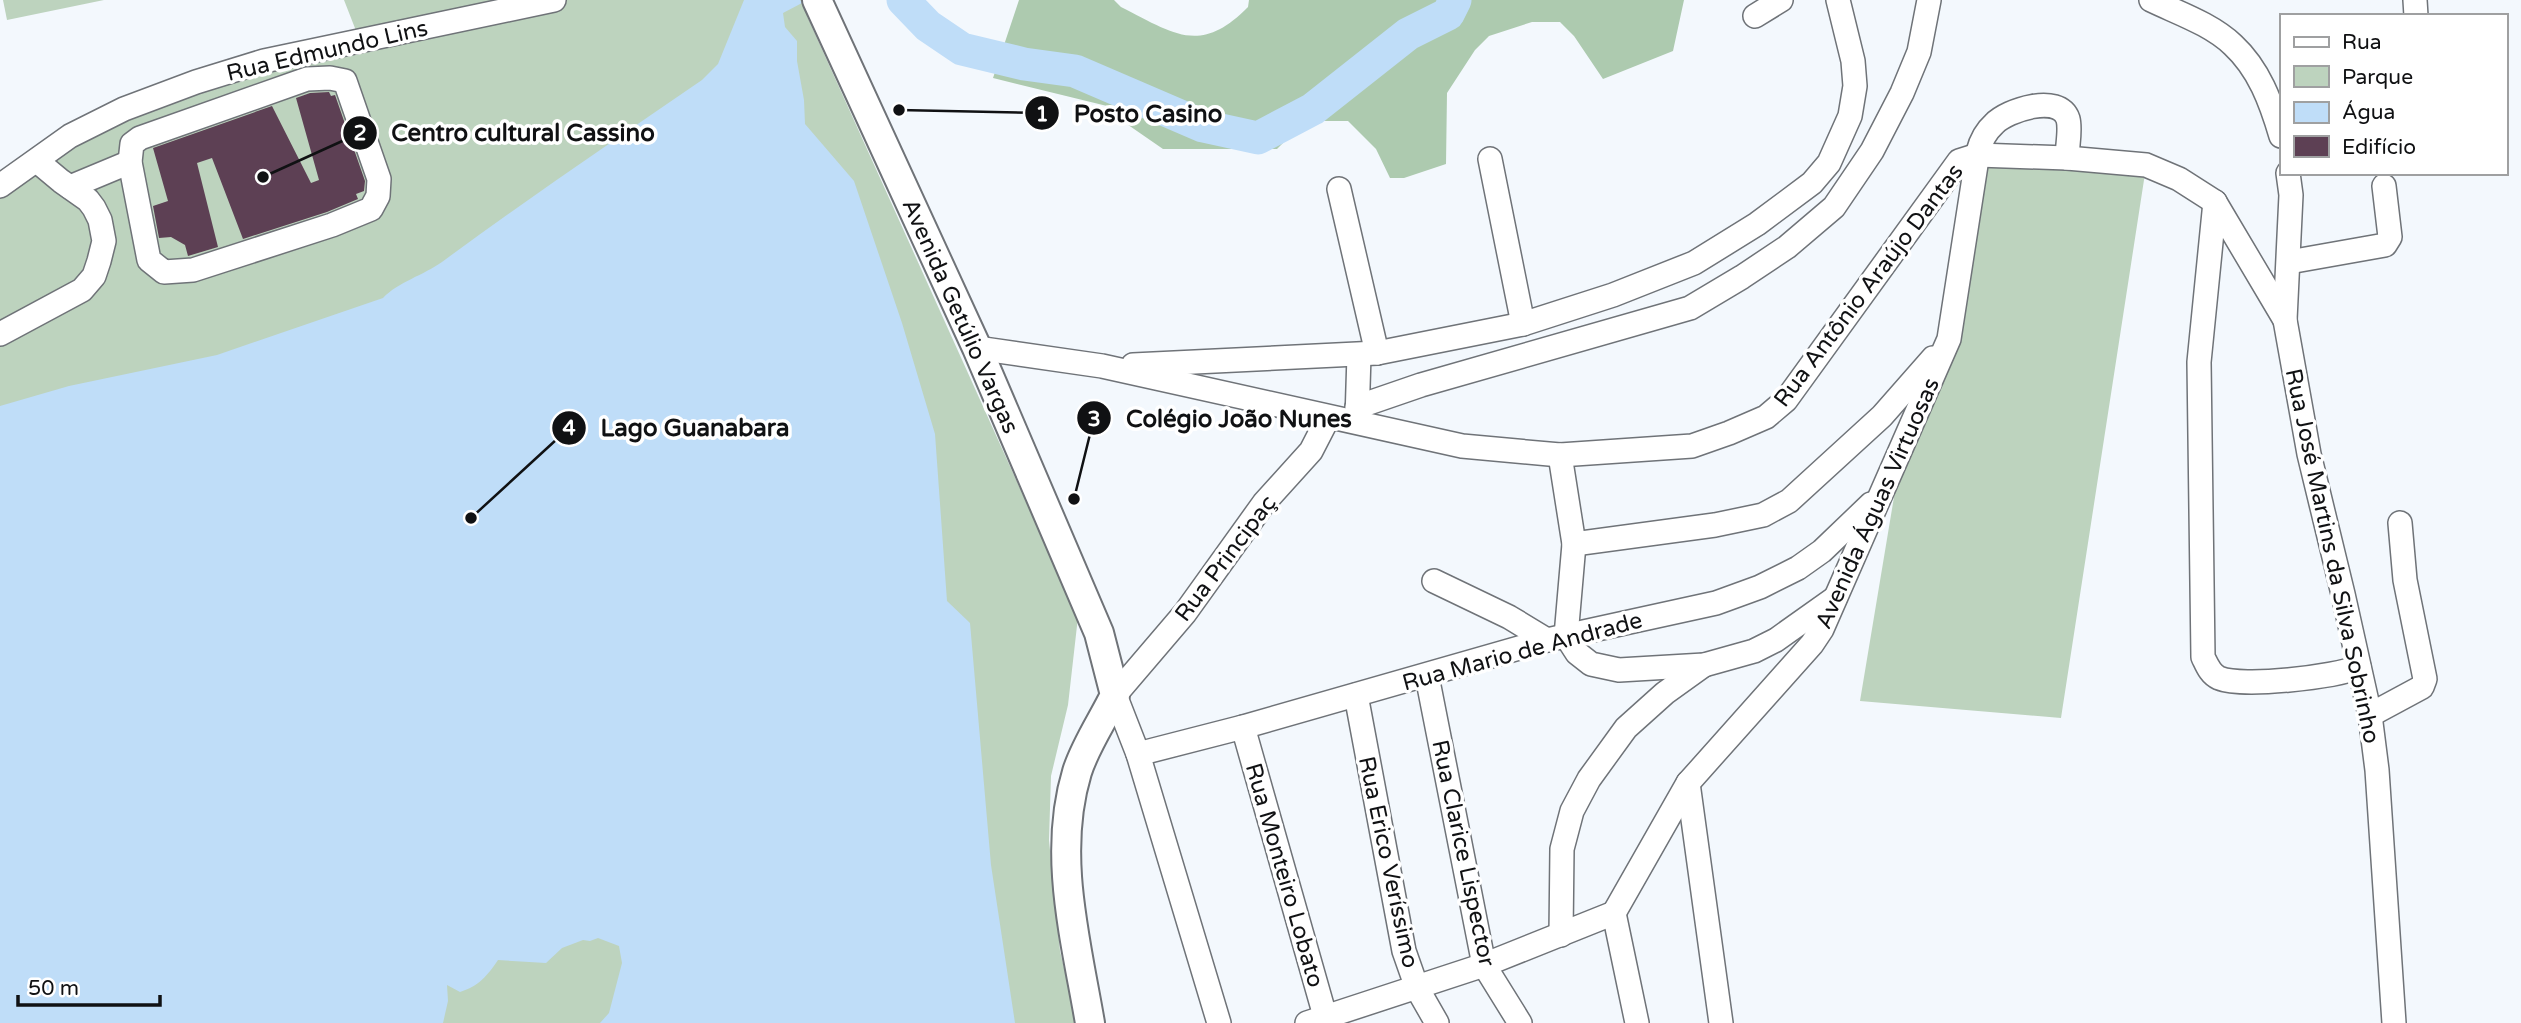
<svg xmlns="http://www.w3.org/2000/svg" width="2521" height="1023" viewBox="0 0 2521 1023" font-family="'Varela Round',sans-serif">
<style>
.green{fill:#bdd3be}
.forest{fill:#adcaaf}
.water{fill:#bfddf8}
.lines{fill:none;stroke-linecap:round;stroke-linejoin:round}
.river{stroke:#bfddf8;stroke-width:33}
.building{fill:#5d4054}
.minor-casing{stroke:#6f7378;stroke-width:26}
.major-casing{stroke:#6f7378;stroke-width:32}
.minor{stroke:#fff;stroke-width:23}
.major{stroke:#fff;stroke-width:28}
.labels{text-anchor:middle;stroke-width:7;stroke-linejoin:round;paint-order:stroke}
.street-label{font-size:23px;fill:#101113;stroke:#fff}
.leader{fill:none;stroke:#101113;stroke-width:2.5}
.callout-dot{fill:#101113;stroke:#fff;stroke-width:2.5}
.mark-label{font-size:21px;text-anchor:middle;font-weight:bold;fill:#fff}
.callout-label{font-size:24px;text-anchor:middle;font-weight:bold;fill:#101113;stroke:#fff;stroke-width:7;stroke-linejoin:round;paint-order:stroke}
</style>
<rect width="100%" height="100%" fill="#f3f8fd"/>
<g class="green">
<polygon points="3,0 104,0 7,20"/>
<polygon points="344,0 817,0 820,6 807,16 1078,617 1068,705 1051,776 1049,840 1060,951 1077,1023 0,1023 0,186 124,109 360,41"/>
<polygon points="1981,158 2146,167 2061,718 1860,701 1897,479 1955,351"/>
</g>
<path class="forest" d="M1019,0H1114L1121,7C1173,33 1200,56 1248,7L1249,0H1684L1673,51L1603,79L1574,36L1560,22H1532L1489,36L1475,50L1447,93L1446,164L1404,178H1390L1376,149L1348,121H1305L1277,149H1163L1121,120L1107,106L993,78Z"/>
<path class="water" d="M744,0H800L802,3L783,13L785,27L797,41V61L804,100L805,124L854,181L902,323L935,434L947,601L970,623L991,865L1015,1023H600L609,1013L622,963L619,946L598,938L590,941L583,940L562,948L546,963L498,960C487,976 479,986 460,992L447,985L448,1001L443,1023H0V406L69,386L217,355L383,298C398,282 424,275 442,262C527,199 615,140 702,80L718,64Z"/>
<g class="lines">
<polyline class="river" points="903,0 928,26 962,49 1024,64 1075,71 1203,126 1258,138 1313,109 1408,34 1448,14 1455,0"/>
</g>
<polygon class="building" points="329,92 331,96 335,95 365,181 364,191 356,194 358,199 327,212 243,239 212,158 197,163 218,247 188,256 185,245 171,237 159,238 153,206 168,201 153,148 272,106 311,183 319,180 296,98 310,93"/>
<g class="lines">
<g class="minor-casing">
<g id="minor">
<path d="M2151,0C2178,13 2211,24 2233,45C2259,69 2271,102 2281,136"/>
<polyline points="2415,0 2416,16"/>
<polyline points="1755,16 1781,0"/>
<polygon points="330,78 345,81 379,179 378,196 371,209 332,225 193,270 164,272 149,260 130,162 132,144 140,138 307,79"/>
<polyline points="1490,159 1523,324"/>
<polyline points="2288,173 2291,195 2285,320 2309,454 2343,594 2370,715 2377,770 2394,1023"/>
<polyline points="0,186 70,136 124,109 196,82 264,61 554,0"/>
<polyline points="70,187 130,162"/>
<polyline points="1339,189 1377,353"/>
<polyline points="2289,262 2385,245 2390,237 2384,186"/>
<path d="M2285,320L2215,202L2199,362L2203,657C2207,665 2210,674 2219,678C2243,688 2334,677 2359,667"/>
<polyline points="0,334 82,290 94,276 99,261 104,241 100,220 94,208 88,200 61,181 37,161"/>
<polyline points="977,348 1102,366 1462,446 1560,455 1692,446 1729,433 1766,417 1786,400 1959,161 1978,155 2067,158 2146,165 2179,179 2215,202"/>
<polyline points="1133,365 1377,353 1523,324 1613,295 1694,263 1757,224 1812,183 1829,163 1850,116 1855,86 1853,61 1838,0"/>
<polyline points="1357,407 1421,385 1690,308 1742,277 1787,247 1834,207 1872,151 1902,93 1919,52 1929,0"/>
<polyline points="1357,419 1359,355"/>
<polyline points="1560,455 1574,544 1566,636 1577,653 1591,664 1619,670 1704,665 1754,651 1776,640 1835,598"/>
<polyline points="1574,544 1715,525 1763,515 1789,501 1882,416 1933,358"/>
<polyline points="1434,581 1509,617 1547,640"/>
<polyline points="1427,676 1484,965 1520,1023"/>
<polyline points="1356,695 1404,951 1417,988 1437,1023"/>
<polyline points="2370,715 2422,687 2425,679 2405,580 2400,523"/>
<polyline points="1243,727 1327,1023"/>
<polyline points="1138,754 1243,727 1547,640 1716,603 1760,587 1798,568 1822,551 1871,504"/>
<polyline points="1688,783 1721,1023"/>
<path d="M1614,913L1688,783L1812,644L1822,629L1949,339L1978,152C1981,140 1985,132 1994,124C2007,110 2059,93 2068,119C2071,130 2067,147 2067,158"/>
<polyline points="1614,913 1637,1023"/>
<polyline points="1561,935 1562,849 1572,811 1589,779 1626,728 1665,693 1704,665"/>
<polyline points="1219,1023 1138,754 1115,695 1185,613 1264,503 1311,451 1328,418"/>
<polyline points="1307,1023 1484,965 1614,913"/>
</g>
</g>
<g class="major-casing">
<path id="major" d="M817,0L977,348L1099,633L1115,695C1103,720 1085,746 1077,772C1052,854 1076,941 1090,1023"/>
</g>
<use href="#minor" class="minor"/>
<use href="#major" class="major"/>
</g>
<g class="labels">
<g class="street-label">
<text transform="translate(327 50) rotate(-13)" y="8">Rua Edmundo Lins</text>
<text transform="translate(1868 285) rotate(-53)" y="8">Rua Antônio Araújo Dantas</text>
<text transform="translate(961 316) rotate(66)" y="8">Avenida Getúlio Vargas</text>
<text transform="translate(1877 503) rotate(-66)" y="8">Avenida Águas Virtuosas</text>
<text transform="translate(2333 556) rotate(78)" y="8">Rua José Martins da Silva Sobrinho</text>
<text transform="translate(1225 558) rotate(-53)" y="8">Rua Principaç</text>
<text transform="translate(1522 651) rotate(-15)" y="8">Rua Mario de Andrade</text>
<text transform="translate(1464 853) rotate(78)" y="8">Rua Clarice Lispector</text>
<text transform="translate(1389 862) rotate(78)" y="8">Rua Erico Veríssimo</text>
<text transform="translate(1285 875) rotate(74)" y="8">Rua Monteiro Lobato</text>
</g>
</g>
<path class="leader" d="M899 110L1042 113M263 177L360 133M1074 499L1094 418M471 518L569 428"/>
<g class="callout-dot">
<circle cx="899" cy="110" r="7"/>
<circle cx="263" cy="177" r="7"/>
<circle cx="1074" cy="499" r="7"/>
<circle cx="471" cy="518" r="7"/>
<circle cx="1042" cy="113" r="18"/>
<circle cx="360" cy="133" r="18"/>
<circle cx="1094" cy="418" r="18"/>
<circle cx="569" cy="428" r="18"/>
</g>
<g class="mark-label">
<text x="1042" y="121">1</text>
<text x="360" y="140">2</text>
<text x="1094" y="426">3</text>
<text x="569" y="435">4</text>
</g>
<g class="callout-label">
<text x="1148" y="122">Posto Casino</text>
<text x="523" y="141">Centro cultural Cassino</text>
<text x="1239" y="427">Colégio João Nunes</text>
<text x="695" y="436">Lago Guanabara</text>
</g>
<rect x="2280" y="14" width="228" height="161" fill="#ffffff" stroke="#9fa0a1" stroke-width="2"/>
<rect x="2294" y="37" width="35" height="10" fill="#ffffff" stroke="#9fa0a1" stroke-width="2"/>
<text x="2342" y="49" font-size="21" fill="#101113">Rua</text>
<rect x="2294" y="66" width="35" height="21" fill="#bdd3be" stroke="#9fa0a1" stroke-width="2"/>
<text x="2342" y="84" font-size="21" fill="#101113">Parque</text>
<rect x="2294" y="102" width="35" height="21" fill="#bfddf8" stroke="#9fa0a1" stroke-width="2"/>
<text x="2342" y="119" font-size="21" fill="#101113">Água</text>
<rect x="2294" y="136" width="35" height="21" fill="#5d4054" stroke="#9fa0a1" stroke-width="2"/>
<text x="2342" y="154" font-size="21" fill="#101113">Edifício</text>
<path d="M18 995v10h142v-10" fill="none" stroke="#101113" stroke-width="3.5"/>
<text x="28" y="995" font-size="21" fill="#101113" stroke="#ffffff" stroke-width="5" paint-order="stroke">50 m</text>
</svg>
